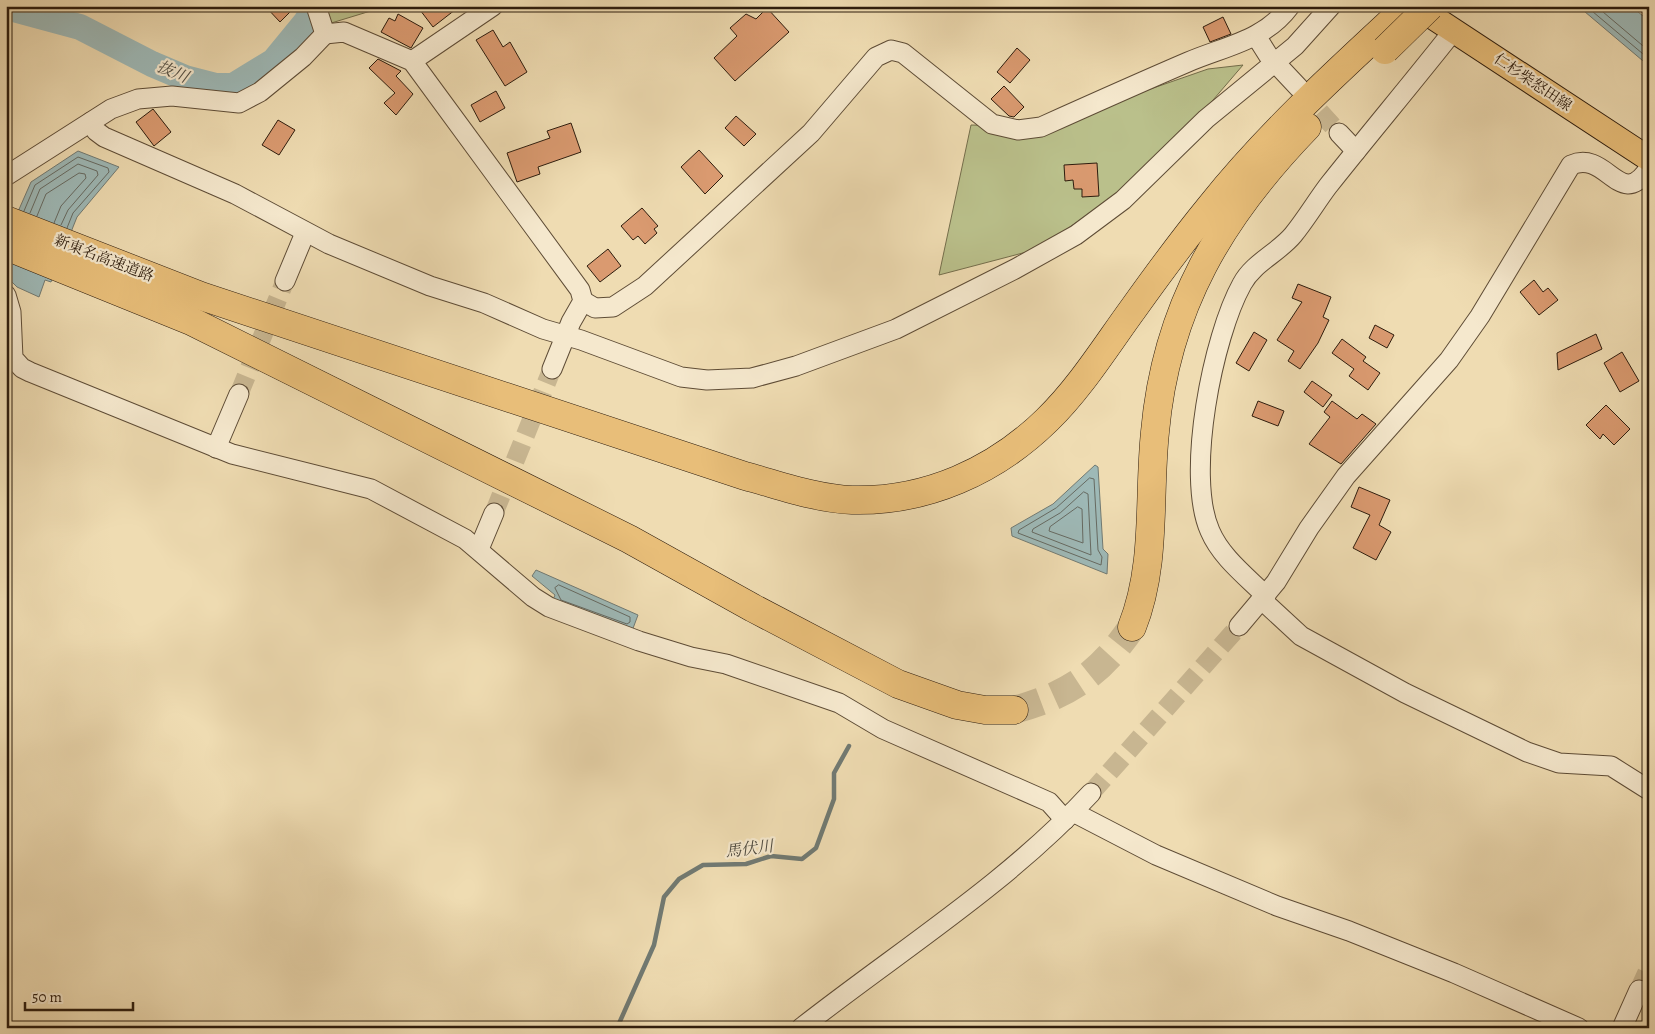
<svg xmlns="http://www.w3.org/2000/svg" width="1655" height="1034" viewBox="0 0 1655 1034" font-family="Alegreya,'Noto Serif JP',serif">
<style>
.green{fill:#bac08b;stroke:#746e4c}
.water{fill:#9eb9b7;stroke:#717a73}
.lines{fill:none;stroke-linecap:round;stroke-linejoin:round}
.shore{stroke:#666a62;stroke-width:1}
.stream{stroke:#717a73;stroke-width:4.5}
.river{stroke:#9eb9b7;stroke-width:26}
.building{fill:#da9a70;stroke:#2d1c0d}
.minor-tunnel{stroke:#c8b691;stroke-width:19;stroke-dasharray:19 9;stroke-linecap:butt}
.highway-tunnel{stroke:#c8b691;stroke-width:28;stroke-dasharray:28 14;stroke-linecap:butt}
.minor-casing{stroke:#5e4c36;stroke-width:21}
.major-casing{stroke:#2d1c0d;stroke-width:26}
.highway-casing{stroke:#2d1c0d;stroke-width:29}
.minor{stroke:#f5e8cd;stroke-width:19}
.major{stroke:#e8be79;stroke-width:24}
.highway{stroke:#e8be79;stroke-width:28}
.highway-bridge-casing{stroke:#2d1c0d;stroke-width:29;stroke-linecap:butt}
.highway-bridge{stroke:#e8be79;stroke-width:28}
.labels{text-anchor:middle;stroke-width:4.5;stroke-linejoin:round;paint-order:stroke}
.street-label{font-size:15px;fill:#2d1c0d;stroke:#f5e8cd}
.water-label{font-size:16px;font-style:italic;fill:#4f4b40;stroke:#f5e8cd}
</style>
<rect width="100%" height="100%" fill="#efdcb2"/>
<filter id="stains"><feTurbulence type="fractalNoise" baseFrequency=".004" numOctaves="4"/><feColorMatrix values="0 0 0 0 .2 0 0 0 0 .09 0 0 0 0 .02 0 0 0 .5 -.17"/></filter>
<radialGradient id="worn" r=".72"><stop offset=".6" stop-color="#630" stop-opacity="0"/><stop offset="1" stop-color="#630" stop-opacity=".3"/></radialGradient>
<g class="green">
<polygon points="325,6 387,6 328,24"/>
<polygon points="1243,65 1154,169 1038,249 939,275 971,125 1041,127 1208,69"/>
</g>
<g class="water">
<polygon points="1578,6 1631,6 1649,21 1649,66"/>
<polygon points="78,151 119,167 77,217 51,282 45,280 39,297 17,287 6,276 6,239 31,182"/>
<polygon points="1095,465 1098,467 1103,549 1108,554 1107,574 1012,536 1011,528 1053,504"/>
<polygon points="536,570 638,615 632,631 552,602 555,595 532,576"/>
</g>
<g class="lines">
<g class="shore">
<polyline points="1586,6 1649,59"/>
<polyline points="1596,6 1649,51"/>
<polyline points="24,211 35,185 78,157 108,168 109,172 73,213 67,228"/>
<polyline points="30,213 40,189 78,164 97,171 98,175 68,210 61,225"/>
<polyline points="37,216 46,194 79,173 85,174 86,178 61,206 54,223"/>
<polygon points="1090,478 1094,479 1098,550 1102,557 1101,565 1018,533 1019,530 1056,508"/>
<polygon points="1084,492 1088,494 1091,555 1032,532 1033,529 1060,513"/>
<polygon points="1078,507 1082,509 1083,543 1049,531 1050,527"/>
<polygon points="559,585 630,617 630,622 627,624 561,600 555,588"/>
</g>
<polyline class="stream" points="617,1028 654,945 664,897 679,879 703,865 746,864 771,856 802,859 816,848 834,799 834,773 849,746"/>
<polyline class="river" points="6,7 80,27 152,64 185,78 216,86 233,86 274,61 306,22 315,6"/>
</g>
<g class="building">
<polygon points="265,6 296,6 280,22"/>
<polygon points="417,6 460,6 433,27"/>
<polygon points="767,8 789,32 735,81 714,58 737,36 730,28 746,14 756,19"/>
<polygon points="398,14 423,28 411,48 381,32 389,18 395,21"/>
<polygon points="1223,17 1231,34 1210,42 1203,27"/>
<polygon points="493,30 503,47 510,42 527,72 505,86 476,40"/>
<polygon points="1017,48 1030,60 1010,83 997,72"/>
<polygon points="378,59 401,71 396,76 413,94 396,115 384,103 395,93 369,68"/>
<polygon points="1004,86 1024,107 1014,117 1009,116 991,99"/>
<polygon points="496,91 505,108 480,122 471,105"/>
<polygon points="153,109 171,132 154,146 136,122"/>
<polygon points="736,116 756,134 744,146 725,128"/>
<polygon points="278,120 295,130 279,155 262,145"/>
<polygon points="571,123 581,152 538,167 540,174 517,182 507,153 550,138 547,131"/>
<polygon points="699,150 723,176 705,194 681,167"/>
<polygon points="1097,163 1099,196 1082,197 1082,189 1074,189 1073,180 1065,181 1064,165"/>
<polygon points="642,208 658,226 654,229 657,233 645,244 638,236 633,240 621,226"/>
<polygon points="608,249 621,266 600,282 587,266"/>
<polygon points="1534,280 1543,292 1548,288 1558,300 1539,315 1520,292"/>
<polygon points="1298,284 1331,297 1323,317 1329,320 1318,343 1300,369 1288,361 1294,351 1277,340 1302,302 1292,298"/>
<polygon points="1375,325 1394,335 1387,348 1369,338"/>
<polygon points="1254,332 1267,340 1249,371 1236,363"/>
<polygon points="1596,334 1602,349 1558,370 1557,353"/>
<polygon points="1342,339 1366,357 1363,361 1380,373 1368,390 1349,376 1354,369 1332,353"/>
<polygon points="1622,352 1639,381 1620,392 1604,363"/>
<polygon points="1312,381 1332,395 1323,407 1304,392"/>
<polygon points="1258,401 1284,411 1278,426 1252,416"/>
<polygon points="1332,401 1357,419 1362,414 1376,424 1341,464 1309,444 1330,417 1324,412"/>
<polygon points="1606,405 1630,429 1614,445 1603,434 1600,439 1586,425"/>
<polygon points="1359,487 1390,500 1379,525 1391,532 1376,560 1353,548 1370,515 1351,507"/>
</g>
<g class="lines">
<g class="minor-tunnel">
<polyline points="1301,91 1339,133"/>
<polyline points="239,394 285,281"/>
<polyline points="494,513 552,369"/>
<polyline points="1091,793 1239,626"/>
<polyline points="1639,990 1649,968"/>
</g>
<path class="highway-tunnel" d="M1014,710C1069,695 1100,674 1132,627"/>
<g class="minor-casing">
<g id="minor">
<polyline points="316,6 325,34 344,32 412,61 580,290 583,301 571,322 552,369"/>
<polyline points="1256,36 1268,55 1299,88"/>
<polyline points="412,61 493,6"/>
<polyline points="91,122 96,131 104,137 235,194 329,244 430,286 484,303 543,329 581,340 681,377 707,380 752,378 796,366 896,329 1015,269 1076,235 1123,200 1206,119 1295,46 1331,6"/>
<polyline points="1339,133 1356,151"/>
<polyline points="6,176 111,109 138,99 172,96 239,103 260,92 303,57 325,34"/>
<polyline points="285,281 305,233"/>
<polyline points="6,295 11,312 13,358 22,368 30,372 232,454 371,489 465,539 533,597 549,607 639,641 691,657 726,664 839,703 883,729 1049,802 1065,820"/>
<path d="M583,301L595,308L613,307L645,286L811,133L876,57L891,50L903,53L992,124L1018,130L1041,127C1090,105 1139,83 1188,62C1225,46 1264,41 1290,6"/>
<polyline points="216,448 239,394"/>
<polyline points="479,549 494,513"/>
<path d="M1266,596C1246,576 1221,557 1210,531C1185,475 1213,336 1242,284C1253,263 1278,253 1293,235C1306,219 1316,202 1328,186C1370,133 1413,82 1454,30"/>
<polyline points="1262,600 1301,636 1405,693 1527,752 1559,763 1611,766 1649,790"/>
<path d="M1239,626L1276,582L1309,528L1346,476L1449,360L1480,316L1571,165C1607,149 1620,212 1649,168"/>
<polyline points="1073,812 1156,855 1277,906 1349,931 1454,973 1579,1028"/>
<path d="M801,1028C899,951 1007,884 1091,793"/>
<polyline points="1622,1028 1639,990"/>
</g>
</g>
<g class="major-casing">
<polyline id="major" points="1416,6 1649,159"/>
</g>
<g class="highway-casing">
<g id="highway">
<path d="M6,220L201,296L745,476C779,485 817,499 852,500C926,502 995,471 1047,420C1080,388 1106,346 1133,309C1158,274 1183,240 1210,207C1269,133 1339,70 1408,6"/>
<polyline points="6,246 191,321 629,539 753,608 898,684 957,705 985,710 1014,710"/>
<path d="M1132,627C1157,564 1148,498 1155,432C1166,307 1221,216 1307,127"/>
</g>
</g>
<use href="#minor" class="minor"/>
<use href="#major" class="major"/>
<use href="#highway" class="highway"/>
<g class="highway-bridge-casing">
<polyline id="highway-bridge" points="1385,50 1430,6"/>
</g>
<use href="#highway-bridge" class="highway-bridge"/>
</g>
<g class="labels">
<g class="street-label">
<text transform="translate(1533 82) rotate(34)" y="5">仁杉柴怒田線</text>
<text transform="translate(104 258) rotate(21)" y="5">新東名高速道路</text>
</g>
<g class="water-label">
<text transform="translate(173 71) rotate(23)" y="6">抜川</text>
<text transform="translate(749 848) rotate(-7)" y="6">馬伏川</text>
</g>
</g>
<rect width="1655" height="1034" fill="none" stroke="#efdcb2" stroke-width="25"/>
<rect x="8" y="8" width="1640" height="1019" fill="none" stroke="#2d1c0d" stroke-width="2.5"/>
<rect x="12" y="12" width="1630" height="1009" fill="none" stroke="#2d1c0d"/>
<path d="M25 1002v8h108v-8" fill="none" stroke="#2d1c0d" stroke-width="2.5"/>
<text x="32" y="1002" font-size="15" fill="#2d1c0d" stroke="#f5e8cd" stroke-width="4" paint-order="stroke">50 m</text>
<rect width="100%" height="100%" filter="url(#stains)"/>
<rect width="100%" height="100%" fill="url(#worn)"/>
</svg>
